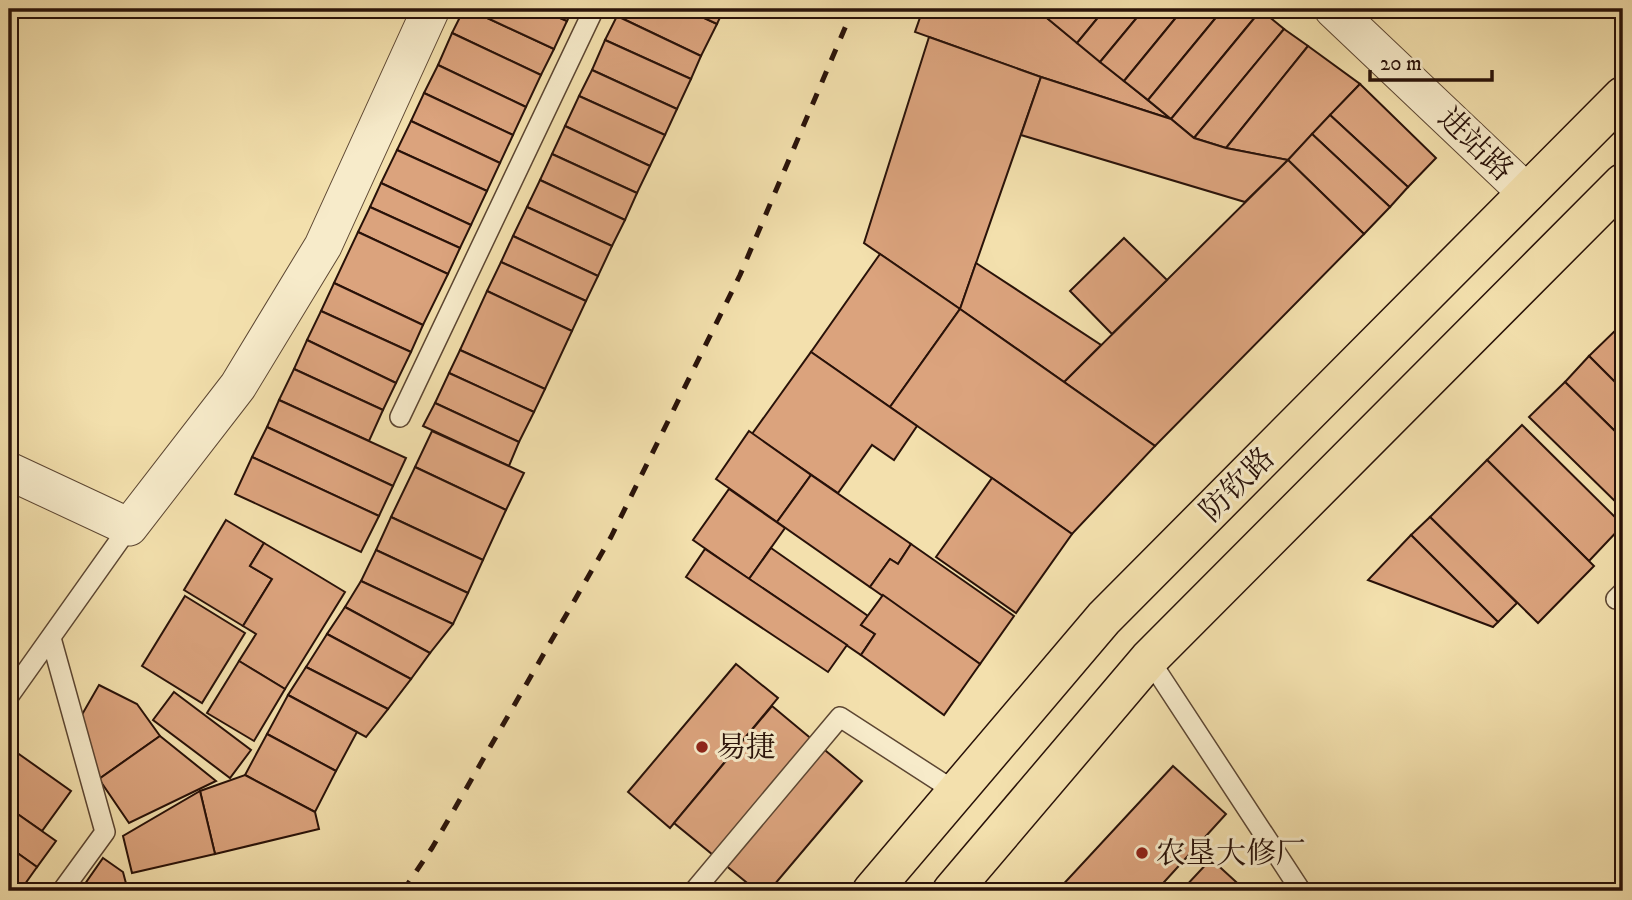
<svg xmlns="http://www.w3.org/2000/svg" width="1632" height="900" viewBox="0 0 1632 900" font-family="'IM FELL DW Pica','Noto Serif SC',serif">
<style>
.building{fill:#dba37d;stroke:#291209;stroke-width:2}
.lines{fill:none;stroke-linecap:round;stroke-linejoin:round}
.lane-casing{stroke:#5c4632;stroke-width:22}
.street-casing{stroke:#5c4632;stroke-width:39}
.primary-casing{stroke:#291209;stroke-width:41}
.lane{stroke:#f7ebca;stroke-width:19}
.street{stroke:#f7ebca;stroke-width:37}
.primary{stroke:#f3e0ad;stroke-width:38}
.rail{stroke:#291209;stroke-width:5;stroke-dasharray:12 12;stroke-linecap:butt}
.poi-dot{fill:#8f2418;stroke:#f7ebca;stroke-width:2.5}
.labels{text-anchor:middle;stroke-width:6;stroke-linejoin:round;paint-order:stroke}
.street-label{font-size:30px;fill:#291209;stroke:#f7ebca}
.poi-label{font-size:30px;fill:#291209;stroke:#f7ebca;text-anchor:start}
</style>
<rect width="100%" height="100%" fill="#f3e0ad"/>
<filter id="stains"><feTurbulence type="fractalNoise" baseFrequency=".00286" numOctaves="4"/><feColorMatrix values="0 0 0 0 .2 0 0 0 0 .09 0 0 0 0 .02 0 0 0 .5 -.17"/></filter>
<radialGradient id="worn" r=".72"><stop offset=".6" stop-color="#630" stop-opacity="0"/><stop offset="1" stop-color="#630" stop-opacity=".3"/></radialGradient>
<g class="building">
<polygon points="464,9 468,9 554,49 541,75 452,33"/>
<polygon points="468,9 539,9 567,21 554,49"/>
<polygon points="539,9 573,9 567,21"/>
<polygon points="620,9 685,9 717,24 701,56 617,16"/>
<polygon points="685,9 724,9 717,24"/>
<polygon points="923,9 1036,9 1171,119 1041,77 915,32"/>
<polygon points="1036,9 1105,9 1077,43"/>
<polygon points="1105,9 1144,9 1100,62 1077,43"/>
<polygon points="1144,9 1183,9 1124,81 1100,62"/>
<polygon points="1183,9 1223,9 1148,100 1124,81"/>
<polygon points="1223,9 1261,10 1171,119 1148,100"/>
<polygon points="1261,10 1284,29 1194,138 1171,119"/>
<polygon points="617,16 701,56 691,79 605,40"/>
<polygon points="1284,29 1308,46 1226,148 1194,138"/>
<polygon points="452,33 541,75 526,107 438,65"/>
<polygon points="929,37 1041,77 960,309 864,243"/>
<polygon points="605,40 691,79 677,109 592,70"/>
<polygon points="1308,46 1360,84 1288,160 1226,148"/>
<polygon points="438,65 526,107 513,135 424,93"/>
<polygon points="592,70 677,109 665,135 579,96"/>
<polygon points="1041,77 1171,119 1194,138 1226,148 1288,160 1245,202 1021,135"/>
<polygon points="1360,84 1436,158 1408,187 1330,115"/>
<polygon points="424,93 513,135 500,163 411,121"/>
<polygon points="579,96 665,135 650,166 565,126"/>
<polygon points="1330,115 1408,187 1390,207 1312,134"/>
<polygon points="411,121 500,163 487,191 397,150"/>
<polygon points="565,126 650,166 637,193 552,154"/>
<polygon points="1312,134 1390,207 1364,234 1288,160"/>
<polygon points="397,150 487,191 471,225 381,183"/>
<polygon points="552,154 637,193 625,220 540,180"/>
<polygon points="1288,160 1364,234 1155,446 1064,382"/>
<polygon points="540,180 625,220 612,246 527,207"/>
<polygon points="381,183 471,225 460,248 370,207"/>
<polygon points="370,207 460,248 448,274 358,232"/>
<polygon points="527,207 612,246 598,276 513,236"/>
<polygon points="358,232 448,274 423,325 334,283"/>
<polygon points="513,236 598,276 586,301 501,262"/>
<polygon points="1124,238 1167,280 1112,334 1070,291"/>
<polygon points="880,254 960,309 890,407 811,352"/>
<polygon points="501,262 586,301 572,331 487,291"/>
<polygon points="976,263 1101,345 1064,382 960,309"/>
<polygon points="334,283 423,325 411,352 321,311"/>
<polygon points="487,291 572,331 545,389 460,350"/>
<polygon points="960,309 1155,446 1072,534 890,407"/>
<polygon points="321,311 411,352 396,383 307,340"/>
<polygon points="1623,323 1623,390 1589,356"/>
<polygon points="307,340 396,383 383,410 294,369"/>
<polygon points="460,350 545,389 534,412 449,373"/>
<polygon points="811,352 917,426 894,460 872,445 838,493 752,434"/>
<polygon points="1589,356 1623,390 1623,439 1565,382"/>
<polygon points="294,369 383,410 369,441 279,400"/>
<polygon points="449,373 534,412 519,442 435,403"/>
<polygon points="1565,382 1623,439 1623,509 1529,417"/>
<polygon points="279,400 406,458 393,486 267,427"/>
<polygon points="435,403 519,442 509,466 423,426"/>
<polygon points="1522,425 1623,525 1589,561 1487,460"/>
<polygon points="267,427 393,486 379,516 252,457"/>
<polygon points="432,431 524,473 506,510 415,467"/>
<polygon points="749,431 811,475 777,522 716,479"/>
<polygon points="252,457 379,516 361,552 235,494"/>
<polygon points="1487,460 1594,566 1538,623 1430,517"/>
<polygon points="415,467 506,510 483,560 391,517"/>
<polygon points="811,475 911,544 898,564 890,559 870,587 777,522"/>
<polygon points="992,478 1072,534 1016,613 936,557"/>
<polygon points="729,489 785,528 749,579 693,540"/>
<polygon points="391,517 483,560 468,593 376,550"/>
<polygon points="1430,517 1517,603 1498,622 1411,535"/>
<polygon points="226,520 264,543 250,566 272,579 243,626 184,590"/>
<polygon points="1411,535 1498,622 1493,627 1368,580"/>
<polygon points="264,543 345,592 285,689 239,661 256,634 243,626 272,579 250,566"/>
<polygon points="911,544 1014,616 980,664 870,587 890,559 898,564"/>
<polygon points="771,548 868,616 861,625 875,634 861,655 749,579"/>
<polygon points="705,549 847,645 828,672 686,577"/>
<polygon points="376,550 468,593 453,624 361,581"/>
<polygon points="361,581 453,624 430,653 345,607"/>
<polygon points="883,595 980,664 944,715 861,655 875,634 861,625"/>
<polygon points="185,596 245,633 202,703 142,666"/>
<polygon points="345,607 430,653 411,679 327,634"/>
<polygon points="327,634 411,679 388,709 306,667"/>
<polygon points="239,661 285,689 254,741 207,713"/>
<polygon points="736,664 778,698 670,828 628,792"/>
<polygon points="306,667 388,709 366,737 288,695"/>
<polygon points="99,685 137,704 160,736 99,779 80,718"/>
<polygon points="174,692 251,750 230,778 153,720"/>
<polygon points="288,695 357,732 336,771 267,734"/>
<polygon points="772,706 862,781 769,891 757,891 674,823"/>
<polygon points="267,734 336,771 315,812 245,775"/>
<polygon points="160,736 216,781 129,823 99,779"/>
<polygon points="9,747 71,791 42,831 9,808"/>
<polygon points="1173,766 1226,814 1156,891 1057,891"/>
<polygon points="245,775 315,812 319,829 215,854 200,791"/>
<polygon points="200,791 215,854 132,873 123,836"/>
<polygon points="9,808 56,841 37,867 9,847"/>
<polygon points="9,847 37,867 20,891 11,891 9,889"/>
<polygon points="103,858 123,872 128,891 80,891"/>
<polygon points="1211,859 1246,891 1186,891 1183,889"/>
</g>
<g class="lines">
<g class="lane-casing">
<g id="lane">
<polyline points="400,417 594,9"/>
<polyline points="1616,599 1623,592"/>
<polyline points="51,638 105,832 62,891"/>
<polyline points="1149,659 1301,891"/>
<polyline points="9,696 129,527"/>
<polyline points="694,891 840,717 956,792"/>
</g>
</g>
<g class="street-casing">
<g id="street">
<polyline points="1333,9 1527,193"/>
<polyline points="9,471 129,527 238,386 323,246 431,9"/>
</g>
</g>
<g class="primary-casing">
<g id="primary">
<polyline points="872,891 1104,618 1623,96"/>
<polyline points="952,891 1149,659 1623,183"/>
</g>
</g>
<use href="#lane" class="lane"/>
<use href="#street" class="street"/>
<use href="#primary" class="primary"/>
<polyline class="rail" points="403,891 432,848 611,537 740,275 853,9"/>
</g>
<g class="poi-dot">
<circle cx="702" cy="747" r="7"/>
<circle cx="1142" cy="853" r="7"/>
</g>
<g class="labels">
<g class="street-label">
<text transform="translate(1476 144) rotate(44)" y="10">进站路</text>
<text transform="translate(1237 484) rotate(-45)" y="10">防钦路</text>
</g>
<g class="poi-label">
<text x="716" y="757">易捷</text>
<text x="1156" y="863">农垦大修厂</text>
</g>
</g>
<rect width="1632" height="900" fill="none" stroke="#f3e0ad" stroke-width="35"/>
<rect x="10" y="10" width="1611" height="879" fill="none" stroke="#291209" stroke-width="3.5"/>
<rect x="18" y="18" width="1597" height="865" fill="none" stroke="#291209" stroke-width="2"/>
<path d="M1370 70v10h122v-10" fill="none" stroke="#291209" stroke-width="3.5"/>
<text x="1380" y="70" font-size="21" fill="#291209" stroke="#f7ebca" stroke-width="5" paint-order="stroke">20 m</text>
<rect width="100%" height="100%" filter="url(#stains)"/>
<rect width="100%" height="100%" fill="url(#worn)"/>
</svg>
